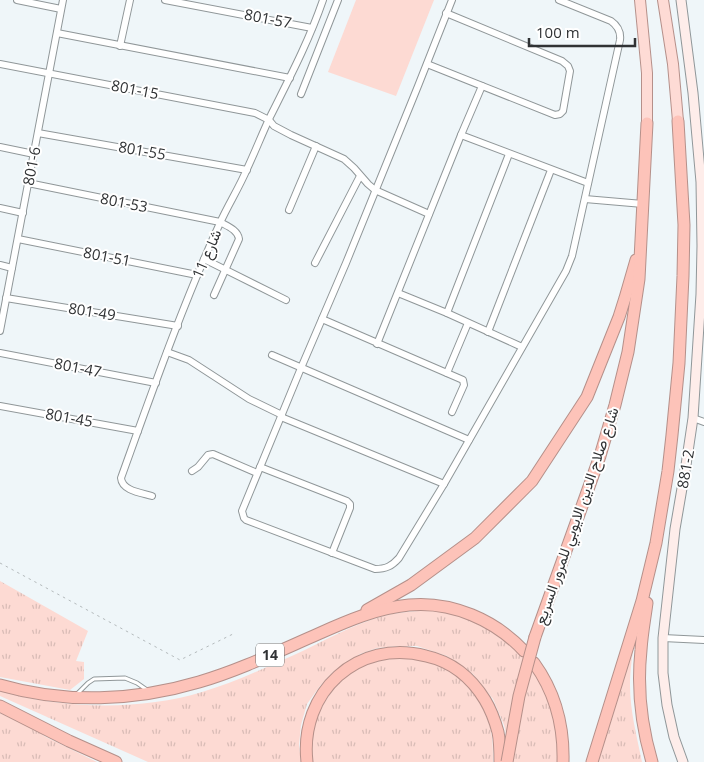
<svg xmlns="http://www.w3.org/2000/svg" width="704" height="762" viewBox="0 0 704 762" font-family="'Open Sans',Vazirmatn,sans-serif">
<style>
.grass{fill:url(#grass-tufts)}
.garden{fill:#fddad3}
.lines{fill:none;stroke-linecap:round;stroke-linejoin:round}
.lane-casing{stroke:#909799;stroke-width:5}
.street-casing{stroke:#909799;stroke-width:8}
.secondary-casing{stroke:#909799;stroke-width:11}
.primary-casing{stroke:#b5908a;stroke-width:12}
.highway-casing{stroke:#b5908a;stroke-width:13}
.path{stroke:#b4babc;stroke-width:1;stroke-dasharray:2.5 4;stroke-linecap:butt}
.lane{stroke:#fff;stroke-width:3}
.street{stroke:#fff;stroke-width:6}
.secondary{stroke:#feedea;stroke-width:9}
.primary{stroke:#fedbd5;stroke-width:10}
.highway{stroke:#fdc3b9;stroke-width:11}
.highway-bridge-casing{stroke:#b5908a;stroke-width:13;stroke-linecap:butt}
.highway-bridge{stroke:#fdc3b9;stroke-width:11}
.labels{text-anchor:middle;stroke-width:4;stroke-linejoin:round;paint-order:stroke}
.shield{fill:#fff;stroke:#6e7071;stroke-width:1}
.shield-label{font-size:14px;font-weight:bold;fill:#303234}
.street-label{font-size:15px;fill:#303234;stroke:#fff}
</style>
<defs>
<pattern id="grass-tufts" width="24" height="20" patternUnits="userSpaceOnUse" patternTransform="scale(1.25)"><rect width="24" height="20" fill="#fddad3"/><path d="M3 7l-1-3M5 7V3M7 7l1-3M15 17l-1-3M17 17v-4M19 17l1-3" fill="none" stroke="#d9bcb6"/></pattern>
</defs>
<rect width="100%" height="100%" fill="#eff6f9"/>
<g class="grass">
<polygon points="0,581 88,631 76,661 84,662 84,679 70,690 0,677"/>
<path d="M418,611H436L459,616L481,625L501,638L522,656L533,668L552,706L558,744L557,762H513L504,725L493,699L473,674L447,656L417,646H397L377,648L360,654L333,672L320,686L307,704L301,725L299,745L301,762H148L0,696V691C61,709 141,711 202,692C234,683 264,668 294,655C323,642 352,624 384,616C395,613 407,612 418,611Z"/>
<path d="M634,638C633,653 630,669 630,685C630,711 637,737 642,762H597Z"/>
<path d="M402,657C413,659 426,659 436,664C464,675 482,699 490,727C493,738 493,751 493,762H313C306,734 320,704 339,683C341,680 344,677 347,675C363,663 383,660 402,657Z"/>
<polygon points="0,713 40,732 44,736 97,762 0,762"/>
</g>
<polygon class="garden" points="356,0 434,0 396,96 328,72"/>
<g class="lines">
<g class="lane-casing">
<polyline id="lane" points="77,694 88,683 94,679 125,678 137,683 147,690"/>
</g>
<g class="street-casing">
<g id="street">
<polyline points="17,0 61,9"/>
<polyline points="165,0 312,28"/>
<path d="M452,0L418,86L346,263L301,368L242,511L244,518L246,520L375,569C386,569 392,566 399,558L444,484L566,271L572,256L620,40C621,32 618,26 611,21L559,0"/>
<polyline points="57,33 290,78"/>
<polyline points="120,46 130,0"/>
<polyline points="0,64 255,113 269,120 274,126 291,135 344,159 354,168 368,184 375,190 429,214"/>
<polyline points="427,64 555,115 560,114 563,111 570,71 568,66 562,61 446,13"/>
<polyline points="301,94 338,0"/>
<polyline points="38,133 247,170"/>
<polyline points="461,135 588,183"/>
<polyline points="0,147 34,154"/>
<path d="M28,183L220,222C227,226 238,230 239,239L214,295"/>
<polyline points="585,199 643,204"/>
<polyline points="0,208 23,213"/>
<polyline points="289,210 316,146"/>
<polyline points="18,239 197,275"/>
<polyline points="204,259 286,300"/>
<polyline points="315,263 360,176"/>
<polyline points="0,265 12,268"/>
<polyline points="398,293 447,313 522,347"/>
<polyline points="6,298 178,326"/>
<polyline points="447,313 509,154"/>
<polyline points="322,319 463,380 464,385 452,412"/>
<polyline points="0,331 63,0"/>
<polyline points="488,332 551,170"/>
<polyline points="377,344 461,135 482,86"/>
<polyline points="167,352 189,360 249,399 282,415"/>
<polyline points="0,353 156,383"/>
<polyline points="272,355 469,440"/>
<polyline points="447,373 468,323"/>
<polyline points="0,406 138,431"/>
<polyline points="281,417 444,484"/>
<polyline points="693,418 704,422"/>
<polyline points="260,467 347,501 350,504 350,508 332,553"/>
<polyline points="192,471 198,467 208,455 213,454 257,473"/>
<path d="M152,496C142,493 122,491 121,478C152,392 182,306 220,223C228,205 239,188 247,169C255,152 262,134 270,117C289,79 309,41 323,0"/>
<polyline points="663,638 704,640"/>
</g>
</g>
<g class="secondary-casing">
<polyline id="secondary" points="681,0 693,93 701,182 702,246 701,294 693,418 686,465 675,529 663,638 663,673 667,705 674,737 683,762"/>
</g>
<g class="primary-casing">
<g id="primary">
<polyline points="640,0 647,73 647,123"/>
<polyline points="663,0 673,64 678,121"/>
</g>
</g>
<g class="highway-casing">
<g id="highway">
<path d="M647,603C645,618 642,634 641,650C637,688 641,725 652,762"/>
<polyline points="367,610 411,585 475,538 532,481 587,397 619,317 625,298 636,260"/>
<polyline points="535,637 600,456 615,405 628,352 639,279 647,123"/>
<path d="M534,663C555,692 564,726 563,762"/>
<path d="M0,685C65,704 135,701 199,682C240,670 279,651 318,634C347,621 377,608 409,605C452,601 495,620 524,651"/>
<polyline points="0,706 69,741 116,762"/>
<path d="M307,762C299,692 358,638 426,656C453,662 471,677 485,700C491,710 495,721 498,732C500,742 500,752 500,762"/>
<polyline points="592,762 642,601 656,543 668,471 672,435 679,363 683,276 684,225 678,121"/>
</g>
</g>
<polyline class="path" points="0,563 180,660 233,634"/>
<use href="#lane" class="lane"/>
<use href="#street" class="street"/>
<use href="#secondary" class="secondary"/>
<use href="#primary" class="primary"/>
<use href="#highway" class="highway"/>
<g class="highway-bridge-casing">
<polyline id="highway-bridge" points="507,762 519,696 535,637"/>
</g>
<use href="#highway-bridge" class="highway-bridge"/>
</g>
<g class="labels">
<rect class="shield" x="256" y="643.5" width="28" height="23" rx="4"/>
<g class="shield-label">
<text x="270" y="660">14</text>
</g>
<g class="street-label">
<text transform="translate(268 19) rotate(11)" y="5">801-57</text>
<text transform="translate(135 90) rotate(11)" y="5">801-15</text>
<text transform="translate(142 151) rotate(10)" y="5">801-55</text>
<text transform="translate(32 166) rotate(-79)" y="5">801-6</text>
<text transform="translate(124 203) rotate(11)" y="5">801-53</text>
<text transform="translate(207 254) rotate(-67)" y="5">شارع 11</text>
<text transform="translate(107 257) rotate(11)" y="5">801-51</text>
<text transform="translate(92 312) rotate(9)" y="5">801-49</text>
<text transform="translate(78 368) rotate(11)" y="5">801-47</text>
<text transform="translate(69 418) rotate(10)" y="5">801-45</text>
<text transform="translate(686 469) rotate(-80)" y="5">881-2</text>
<text transform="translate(577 516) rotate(-71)" y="5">شارع صلاح الدين الايوبي للمرور السريع</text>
</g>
</g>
<path d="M529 38v8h106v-8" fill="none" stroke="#303234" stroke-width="2.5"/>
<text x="536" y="38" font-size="15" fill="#303234" stroke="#ffffff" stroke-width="4" paint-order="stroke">100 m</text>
</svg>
